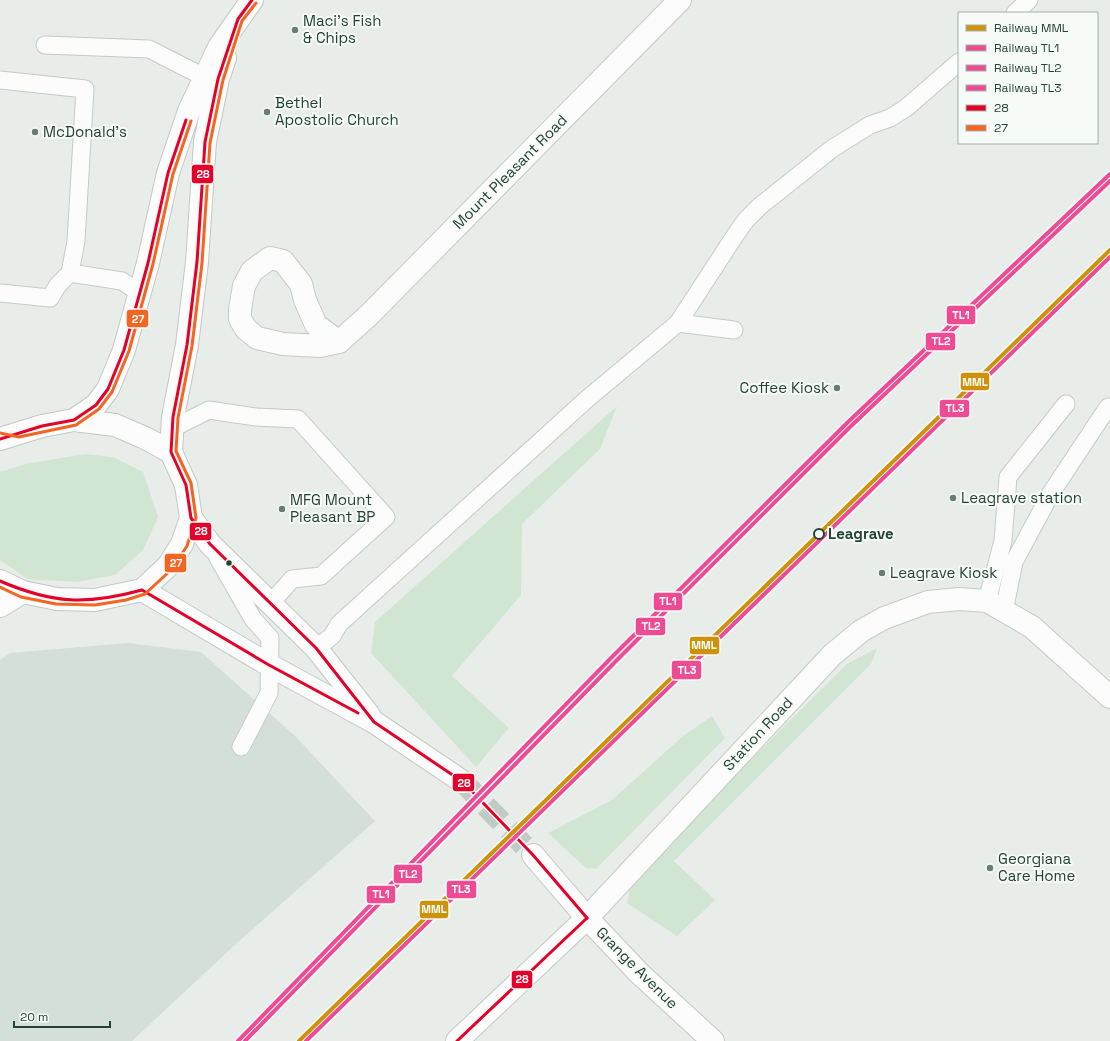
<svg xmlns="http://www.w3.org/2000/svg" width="1110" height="1041" viewBox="0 0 1110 1041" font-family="'Space Grotesk',sans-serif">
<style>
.built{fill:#d5dfd9}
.green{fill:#d1e6d2}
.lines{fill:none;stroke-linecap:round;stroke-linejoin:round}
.secondary-tunnel{stroke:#c1cbc5;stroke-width:22;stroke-dasharray:22 11;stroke-linecap:butt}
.lane-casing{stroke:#c5cac7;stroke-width:19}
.street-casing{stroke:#c5cac7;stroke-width:24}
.secondary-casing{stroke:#c1c9c5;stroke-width:24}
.lane{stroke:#fcfcfc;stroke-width:17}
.street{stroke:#fcfcfc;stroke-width:22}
.secondary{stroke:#fcfcfc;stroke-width:22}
.bus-1-casing{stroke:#f7fbf8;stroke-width:6}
.bus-2-casing{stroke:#f7fbf8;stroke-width:6}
.bus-1{stroke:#e4002b;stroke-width:3}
.bus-2{stroke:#f26522;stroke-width:3}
.rail-1-casing{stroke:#f7fbf8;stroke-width:7}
.rail-2-casing{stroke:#f7fbf8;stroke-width:7}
.rail-3-casing{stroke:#f7fbf8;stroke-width:7}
.rail-4-casing{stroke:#f7fbf8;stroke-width:7}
.rail-1{stroke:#cd920a;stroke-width:4}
.rail-2{stroke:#ee4b95;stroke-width:4}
.rail-3{stroke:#ee4b95;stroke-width:4}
.rail-4{stroke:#ee4b95;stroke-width:4}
.poi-dot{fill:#687e72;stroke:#f7fbf8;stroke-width:1.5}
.stop-dot{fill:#f7fbf8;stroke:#234332;stroke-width:2}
.bus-dot{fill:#234332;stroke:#f7fbf8;stroke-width:1.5}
.labels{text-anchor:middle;stroke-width:4;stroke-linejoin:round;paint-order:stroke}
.poi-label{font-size:15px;fill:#234332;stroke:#f7fbf8;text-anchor:start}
.street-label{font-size:15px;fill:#234332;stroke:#f7fbf8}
.stop-label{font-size:15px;font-weight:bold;fill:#234332;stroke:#f7fbf8;text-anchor:start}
.line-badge{stroke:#f7fbf8;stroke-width:1.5}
.badge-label{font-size:11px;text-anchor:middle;font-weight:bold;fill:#fff}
</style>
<rect width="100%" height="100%" fill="#e8edea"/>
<polygon class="built" points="128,643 201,652 295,736 375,821 237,943 132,1041 0,1041 0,660 10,653"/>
<g class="green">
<polygon points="617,406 600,449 522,524 521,595 452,676 509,728 476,767 371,653 375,622"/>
<polygon points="85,454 113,457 143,472 158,517 143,550 115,575 76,582 28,579 0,560 0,472 25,464"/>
<polygon points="877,648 871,664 674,861 715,900 677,936 627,903 633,876 847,664"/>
<polygon points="712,716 725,738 596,869 586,868 548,833 612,800 683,736"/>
</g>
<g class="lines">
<polyline class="secondary-tunnel" points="463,782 533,855"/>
<g class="lane-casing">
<g id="lane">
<polyline points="1015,13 1029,0"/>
<polyline points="45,45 149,49 204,77"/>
<polyline points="0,80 85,89 76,241 70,273 58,285 50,298 0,293"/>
<polyline points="70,273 122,281 140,293"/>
<polyline points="678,323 734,330"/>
<polyline points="173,428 209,410 256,417 298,419 386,517 321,576 292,579 271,603"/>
<polyline points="218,558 253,619 270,638 269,693 241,747"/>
<polyline points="987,601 1003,541 1008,477 1066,404"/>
<polyline points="1004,611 1014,562 1051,493 1108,407"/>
<polyline points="316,648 332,636 339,624 587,399 678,323 736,234 746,220 760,206 833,148 870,125 890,118 906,108 959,62"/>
</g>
</g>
<g class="street-casing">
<g id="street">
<polyline points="339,342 316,325 305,300 301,284 283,261 270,258 252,271 244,286 240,309 240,319 246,329 257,338 283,344 320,346 339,342 369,315 680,0"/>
<polyline points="587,918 832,655 861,631 884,618 928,602 959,599 987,601 1032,627 1110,697"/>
</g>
</g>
<g class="secondary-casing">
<g id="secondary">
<polyline points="74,420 96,405 108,389 124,350 148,263 168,173 189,111 219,47 252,0"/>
<polyline points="0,439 42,426 74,420 115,425 145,438 171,452 186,485 191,518 182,544 168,566 142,590 95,600 57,599 23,592 0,581"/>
<polyline points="171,452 173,417 187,345 197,262 205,142 218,79 225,58"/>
<polyline points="191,518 210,544 316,648 369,715"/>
<polyline points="142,590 269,665 374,722 463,782"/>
<polyline points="0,606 23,592"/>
<polyline points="533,855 587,918 640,974 713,1041"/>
<polyline points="457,1041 587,918"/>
</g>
</g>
<use href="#lane" class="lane"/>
<use href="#street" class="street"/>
<use href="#secondary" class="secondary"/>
<g class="bus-1-casing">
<g id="bus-1">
<polyline points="252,0 238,19 218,79 205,142 197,262 187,345 173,417 171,452 186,485 191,518 210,544 316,648 374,722 463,782 533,855 587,918"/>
<polyline points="0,439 42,426 74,420 96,405 108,389 124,350 148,263 168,173 186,120"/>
<path d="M0,581C53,604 87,605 142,590L269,665L358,713"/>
<polyline points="457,1041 587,918"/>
</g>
</g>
<g class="bus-2-casing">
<g id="bus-2">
<polyline points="0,433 19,437 76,425 99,409 112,392 129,351 153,264 173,174 191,121"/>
<polyline points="0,587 21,597 56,604 95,605 126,600 145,594 172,569 187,546 196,518 191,483 176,451 178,418 192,346 202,263 210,143 223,80 242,21 256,3"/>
</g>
</g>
<use href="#bus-1" class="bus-1"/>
<use href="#bus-2" class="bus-2"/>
<g class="rail-1-casing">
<polyline id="rail-1" points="299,1041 1110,250"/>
</g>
<g class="rail-2-casing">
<polyline id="rail-2" points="238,1041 612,657 847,423 1110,174"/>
</g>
<g class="rail-3-casing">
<polyline id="rail-3" points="245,1041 616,661 850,427 1110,181"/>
</g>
<g class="rail-4-casing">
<polyline id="rail-4" points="306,1041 1110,257"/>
</g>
<use href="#rail-1" class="rail-1"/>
<use href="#rail-2" class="rail-2"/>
<use href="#rail-3" class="rail-3"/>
<use href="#rail-4" class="rail-4"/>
</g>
<g class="poi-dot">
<circle cx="295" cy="30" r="4"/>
<circle cx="267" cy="112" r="4"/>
<circle cx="35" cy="132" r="4"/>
<circle cx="837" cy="388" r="4"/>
<circle cx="953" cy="498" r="4"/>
<circle cx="282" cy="509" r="4"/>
<circle cx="882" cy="573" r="4"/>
<circle cx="990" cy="868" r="4"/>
</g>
<circle class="stop-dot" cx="819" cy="534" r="5"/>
<circle class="bus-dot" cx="229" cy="563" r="3.5"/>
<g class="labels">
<g class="poi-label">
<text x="303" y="26">Maci's Fish<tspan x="303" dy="17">&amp; Chips</tspan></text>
<text x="275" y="108">Bethel<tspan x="275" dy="17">Apostolic Church</tspan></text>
<text x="43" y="137">McDonald's</text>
<text x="829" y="393" text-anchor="end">Coffee Kiosk</text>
<text x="961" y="503">Leagrave station</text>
<text x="290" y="505">MFG Mount<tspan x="290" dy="17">Pleasant BP</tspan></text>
<text x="890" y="578">Leagrave Kiosk</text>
<text x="998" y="864">Georgiana<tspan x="998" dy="17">Care Home</tspan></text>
</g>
<g class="street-label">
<text transform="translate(510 172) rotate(-45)" y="5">Mount Pleasant Road</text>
<text transform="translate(758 734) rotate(-47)" y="5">Station Road</text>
<text transform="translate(637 968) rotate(45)" y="5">Grange Avenue</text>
</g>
<g class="stop-label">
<text x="828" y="539">Leagrave</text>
</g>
</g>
<g class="line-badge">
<rect x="191" y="164" width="23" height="20" rx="4" fill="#e4002b"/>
<rect x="946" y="305" width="30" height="20" rx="4" fill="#ee4b95"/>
<rect x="126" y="309" width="23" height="19" rx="4" fill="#f26522"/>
<rect x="925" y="332" width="31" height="19" rx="4" fill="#ee4b95"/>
<rect x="960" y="372" width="30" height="19" rx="4" fill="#cd920a"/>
<rect x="939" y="399" width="31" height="19" rx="4" fill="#ee4b95"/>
<rect x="189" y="522" width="23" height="19" rx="4" fill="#e4002b"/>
<rect x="164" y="553" width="23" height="20" rx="4" fill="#f26522"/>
<rect x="653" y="592" width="30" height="19" rx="4" fill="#ee4b95"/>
<rect x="635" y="617" width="31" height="19" rx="4" fill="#ee4b95"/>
<rect x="689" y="636" width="31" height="19" rx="4" fill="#cd920a"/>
<rect x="671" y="660" width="31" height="20" rx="4" fill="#ee4b95"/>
<rect x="452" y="773" width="23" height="19" rx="4" fill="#e4002b"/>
<rect x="393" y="864" width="30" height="20" rx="4" fill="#ee4b95"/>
<rect x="446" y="880" width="31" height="19" rx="4" fill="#ee4b95"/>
<rect x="366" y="885" width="30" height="19" rx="4" fill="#ee4b95"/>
<rect x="419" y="900" width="30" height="19" rx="4" fill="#cd920a"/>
<rect x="511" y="970" width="22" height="19" rx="4" fill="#e4002b"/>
</g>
<g class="badge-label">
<text x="203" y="178">28</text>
<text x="961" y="319">TL1</text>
<text x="138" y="323">27</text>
<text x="941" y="345">TL2</text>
<text x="975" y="386">MML</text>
<text x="955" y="412">TL3</text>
<text x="201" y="535">28</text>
<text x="176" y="567">27</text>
<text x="668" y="605">TL1</text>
<text x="651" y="630">TL2</text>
<text x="704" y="649">MML</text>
<text x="687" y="674">TL3</text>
<text x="464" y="787">28</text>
<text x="408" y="878">TL2</text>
<text x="461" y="893">TL3</text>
<text x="381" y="898">TL1</text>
<text x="434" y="913">MML</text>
<text x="522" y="983">28</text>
</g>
<rect x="958" y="12" width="140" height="132" fill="#f7fbf8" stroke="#a2b1a9"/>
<rect x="966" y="25" width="20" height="6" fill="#cd920a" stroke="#a2b1a9"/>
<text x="994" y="32" font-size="12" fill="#234332">Railway MML</text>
<rect x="966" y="45" width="20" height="6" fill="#ee4b95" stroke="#a2b1a9"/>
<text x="994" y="52" font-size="12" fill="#234332">Railway TL1</text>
<rect x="966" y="65" width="20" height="6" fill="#ee4b95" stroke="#a2b1a9"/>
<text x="994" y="72" font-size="12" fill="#234332">Railway TL2</text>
<rect x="966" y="85" width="20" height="6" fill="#ee4b95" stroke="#a2b1a9"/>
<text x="994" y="92" font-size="12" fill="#234332">Railway TL3</text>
<rect x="966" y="105" width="20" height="6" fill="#e4002b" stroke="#a2b1a9"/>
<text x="994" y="112" font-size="12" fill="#234332">28</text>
<rect x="966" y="125" width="20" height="6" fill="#f26522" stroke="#a2b1a9"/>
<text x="994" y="132" font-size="12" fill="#234332">27</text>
<path d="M14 1021v6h96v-6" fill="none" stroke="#234332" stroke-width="2"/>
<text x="20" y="1021" font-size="12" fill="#234332" stroke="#f7fbf8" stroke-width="3" paint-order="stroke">20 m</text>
</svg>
